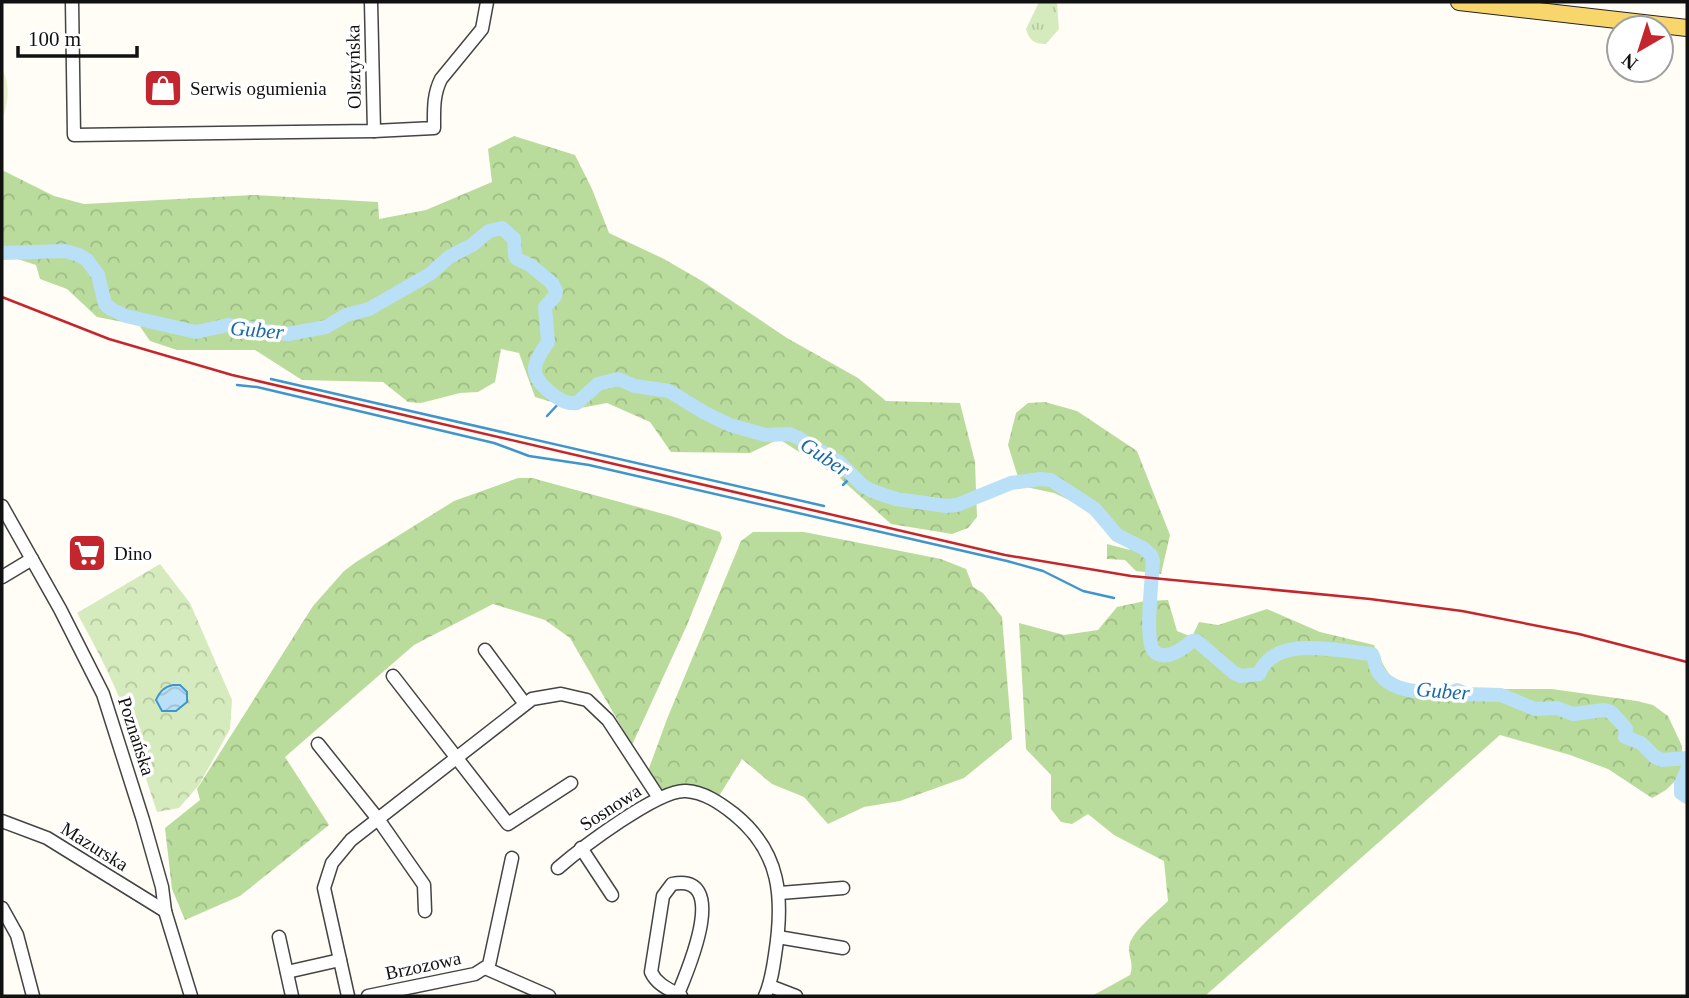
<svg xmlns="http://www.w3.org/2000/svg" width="1689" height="998" viewBox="0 0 1689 998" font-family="'Times New Roman',serif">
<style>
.grass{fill:url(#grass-tufts)}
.forest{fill:url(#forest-crowns)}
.park{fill:url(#park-crowns)}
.pitch{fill:#e6f2cf}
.water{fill:url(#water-waves);stroke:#3f96cf;stroke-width:2}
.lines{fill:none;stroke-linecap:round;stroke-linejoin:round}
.stream{stroke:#3f96cf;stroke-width:2.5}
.river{stroke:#b9e0f7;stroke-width:14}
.minor-casing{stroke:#444;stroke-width:15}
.major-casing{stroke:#222;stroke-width:18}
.minor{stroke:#fff;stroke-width:12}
.major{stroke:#f9d66b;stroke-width:16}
.rail{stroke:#c4262e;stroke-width:2.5}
.labels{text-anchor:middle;stroke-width:7;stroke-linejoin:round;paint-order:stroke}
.street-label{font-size:19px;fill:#111;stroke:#fff}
.poi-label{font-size:19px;fill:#111;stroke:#fff;text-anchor:start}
.water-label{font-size:21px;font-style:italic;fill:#1768a6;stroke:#fff}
</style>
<defs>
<pattern id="grass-tufts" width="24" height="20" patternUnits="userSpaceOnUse" patternTransform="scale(1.75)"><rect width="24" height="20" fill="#d5ebbd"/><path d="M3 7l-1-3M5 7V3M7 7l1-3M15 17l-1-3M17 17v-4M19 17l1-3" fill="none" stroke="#b6c8a1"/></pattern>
<pattern id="forest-crowns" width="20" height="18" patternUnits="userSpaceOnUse" patternTransform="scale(1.75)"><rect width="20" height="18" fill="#b9dc9c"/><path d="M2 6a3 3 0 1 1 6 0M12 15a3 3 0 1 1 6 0" fill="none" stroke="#9ebc85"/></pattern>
<pattern id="park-crowns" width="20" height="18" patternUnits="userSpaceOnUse" patternTransform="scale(1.75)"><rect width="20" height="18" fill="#d5ebbd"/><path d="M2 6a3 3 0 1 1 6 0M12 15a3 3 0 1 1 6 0" fill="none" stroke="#b6c8a1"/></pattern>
<pattern id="water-waves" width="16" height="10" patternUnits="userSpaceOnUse" patternTransform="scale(1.75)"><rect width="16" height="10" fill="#b9e0f7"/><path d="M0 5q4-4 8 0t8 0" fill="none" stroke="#9ebfd3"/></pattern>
</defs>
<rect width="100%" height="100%" fill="#fffdf5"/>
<path class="grass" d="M1039,2H1057V4L1059,29L1046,44C1034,44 1029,40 1026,29Z"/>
<g class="forest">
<polygon points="514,136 575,155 592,189 609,233 664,259 702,281 787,338 858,378 886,401 960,403 975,462 977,517 968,528 952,534 891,524 841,479 779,439 750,453 671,452 650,422 607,403 575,409 535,397 519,353 501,349 495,382 478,392 460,393 421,403 408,402 383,382 302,380 255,350 177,350 150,341 139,325 97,317 67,289 40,279 36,265 2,254 2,170 54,196 84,204 253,195 378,202 379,219 426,210 492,182 488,149"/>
<polygon points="1045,402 1077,411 1137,451 1170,535 1161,574 1136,571 1125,560 1107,559 1107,544 1130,550 1097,513 1054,493 1026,487 1017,474 1008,445 1016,413 1028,403"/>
<polygon points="518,478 532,478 671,516 720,532 722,538 687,625 632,745 570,638 545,620 493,604 414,645 285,757 329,825 240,896 185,920 172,889 165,828 200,800 197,789 313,606 344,571 356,562 454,501"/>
<polygon points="753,532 804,532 941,559 966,569 973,587 983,593 1002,617 1012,739 964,778 900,801 864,807 828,824 804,797 772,784 742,759 719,796 661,794 648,771 667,719 741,541"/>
<path d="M1168,600L1177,631L1192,637L1199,622L1218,625L1267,609L1320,632L1374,645C1393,688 1395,683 1440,689L1446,684L1480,689H1552L1637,701L1653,705L1668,716L1682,746V765L1678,778L1666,790L1652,798L1608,769L1570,755L1500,735L1205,996H1092L1130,975C1134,964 1129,958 1129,948C1129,933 1158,911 1168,901L1164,861L1114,835L1088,814L1072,824L1061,822L1051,809V775L1026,749L1019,623L1064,635L1098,630L1117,607L1145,601Z"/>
</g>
<path class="park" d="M160,564L190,603L232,700L230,729L199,785L179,808L157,812C148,786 141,761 133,735C120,693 98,651 77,613Z"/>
<path class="pitch" d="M2,69C11,87 8,102 2,120Z"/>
<path class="water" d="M173,685H180L187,692V702L176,711H162L156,700C160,691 164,687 173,685Z"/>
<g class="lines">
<g class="stream">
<polyline points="137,322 138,319"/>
<polyline points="271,379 824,506"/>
<polyline points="237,385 257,387 494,443 529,456 589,465 1007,561 1043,571 1083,591 1114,598"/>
<polyline points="547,416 561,401"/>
<polyline points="843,485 853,475"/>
</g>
<g class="river">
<path d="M2,253L65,251L79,255L87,260L98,275L105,304L111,309L126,316L196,332L228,325L288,334L326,327L346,315L369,309L430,274L449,257L472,245L489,231L502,228L514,239L515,255L517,259L530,265L552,283L556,291L555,296L545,307L548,342C532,365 528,375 551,393C560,400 566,404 577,403L598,384L618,379L635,386L669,391L705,413L730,425L766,435L789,434L797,437L839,462L862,485L872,491L896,499L946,506L957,505L1011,483L1040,479L1051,480L1095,509L1117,535L1143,548L1151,555L1153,561C1152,576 1145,639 1153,650C1164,663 1183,649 1192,641H1197L1234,673L1241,676L1259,674C1275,633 1341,652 1372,654C1376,660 1374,664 1377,670C1391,695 1428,692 1452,694L1457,690L1466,694L1501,695L1535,709L1557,708L1573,714L1604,710L1611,712L1623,725L1626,729L1625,737L1641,743L1655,757L1662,760L1687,758"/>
<polyline points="1687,770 1681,784 1681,793 1687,797"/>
</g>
<g class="minor-casing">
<g id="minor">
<path d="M72,2L74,135L374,131L434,128C434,110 433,95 441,79L482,29L487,2"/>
<polyline points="371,2 374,131"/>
<polyline points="2,506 60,609 103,694 143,820 162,887 165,911 191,996"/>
<polyline points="2,577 32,559"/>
<polyline points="485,650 525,704"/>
<polyline points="393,676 508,824 571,783"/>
<polyline points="318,744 378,819 424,885 425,911"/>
<polyline points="2,821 47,838 165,911"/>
<polyline points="581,848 612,895"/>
<path d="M558,868C580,849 658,789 686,791C704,792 720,803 734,814C781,852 784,898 775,955C773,969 771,983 765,996"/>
<polyline points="780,893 843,888"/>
<polyline points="2,908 17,935 33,996"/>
<polyline points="279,937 292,996"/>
<polyline points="778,937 843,948"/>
<polyline points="485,968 549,996"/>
<polyline points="287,972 340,960"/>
<polyline points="770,986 796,996"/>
<polyline points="348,996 324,888 332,863 351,840 532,699 561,694 587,700 608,720 659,798"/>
<polyline points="368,996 475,974 489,965 512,858"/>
<path d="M677,996L678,994C687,972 731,872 672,884L663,896L651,972C657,985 669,989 681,996"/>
</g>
</g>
<g class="major-casing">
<polyline id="major" points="1459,2 1687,28"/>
</g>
<use href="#minor" class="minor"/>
<use href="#major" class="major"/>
<polyline class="rail" points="2,297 109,339 232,375 1005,555 1131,576 1370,599 1462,611 1579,634 1687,662"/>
</g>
<defs>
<g id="shop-square" transform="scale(2.0125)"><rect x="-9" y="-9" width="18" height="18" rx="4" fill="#c4262e" stroke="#fff"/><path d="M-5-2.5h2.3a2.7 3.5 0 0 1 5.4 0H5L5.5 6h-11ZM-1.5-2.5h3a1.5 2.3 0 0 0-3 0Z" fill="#fff"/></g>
<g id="supermarket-square" transform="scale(2.0125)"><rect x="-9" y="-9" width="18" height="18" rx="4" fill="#c4262e" stroke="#fff"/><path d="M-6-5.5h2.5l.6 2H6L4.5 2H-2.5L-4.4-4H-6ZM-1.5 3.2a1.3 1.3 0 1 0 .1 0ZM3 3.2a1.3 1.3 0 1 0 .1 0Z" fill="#fff"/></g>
</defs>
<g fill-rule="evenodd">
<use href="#shop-square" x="163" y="88"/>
<use href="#supermarket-square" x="87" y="553"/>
</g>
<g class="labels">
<g class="street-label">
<text transform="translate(353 67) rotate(-91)" y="7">Olsztyńska</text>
<text transform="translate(137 736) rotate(72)" y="7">Poznańska</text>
<text transform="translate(610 807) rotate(-33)" y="7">Sosnowa</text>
<text transform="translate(95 846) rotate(32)" y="7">Mazurska</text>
<text transform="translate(423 965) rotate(-12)" y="7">Brzozowa</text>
</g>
<g class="poi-label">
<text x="190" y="95">Serwis ogumienia</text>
<text x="114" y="560">Dino</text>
</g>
<g class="water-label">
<text transform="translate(257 330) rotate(5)" y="7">Guber</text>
<text transform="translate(825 457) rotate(33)" y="7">Guber</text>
<text transform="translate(1443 691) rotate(4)" y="7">Guber</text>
</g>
</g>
<rect width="1689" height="998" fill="none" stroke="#111111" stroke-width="7"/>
<g transform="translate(1640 49) rotate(219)"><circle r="33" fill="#ffffff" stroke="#a0a0a0" stroke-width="2"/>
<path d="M0-5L12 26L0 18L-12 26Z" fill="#c4262e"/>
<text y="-10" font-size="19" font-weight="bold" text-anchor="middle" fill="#111111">N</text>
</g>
<path d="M18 46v10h119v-10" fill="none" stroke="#111111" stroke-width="3.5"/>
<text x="28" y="46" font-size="21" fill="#111111" stroke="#ffffff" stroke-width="5" paint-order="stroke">100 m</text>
</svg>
